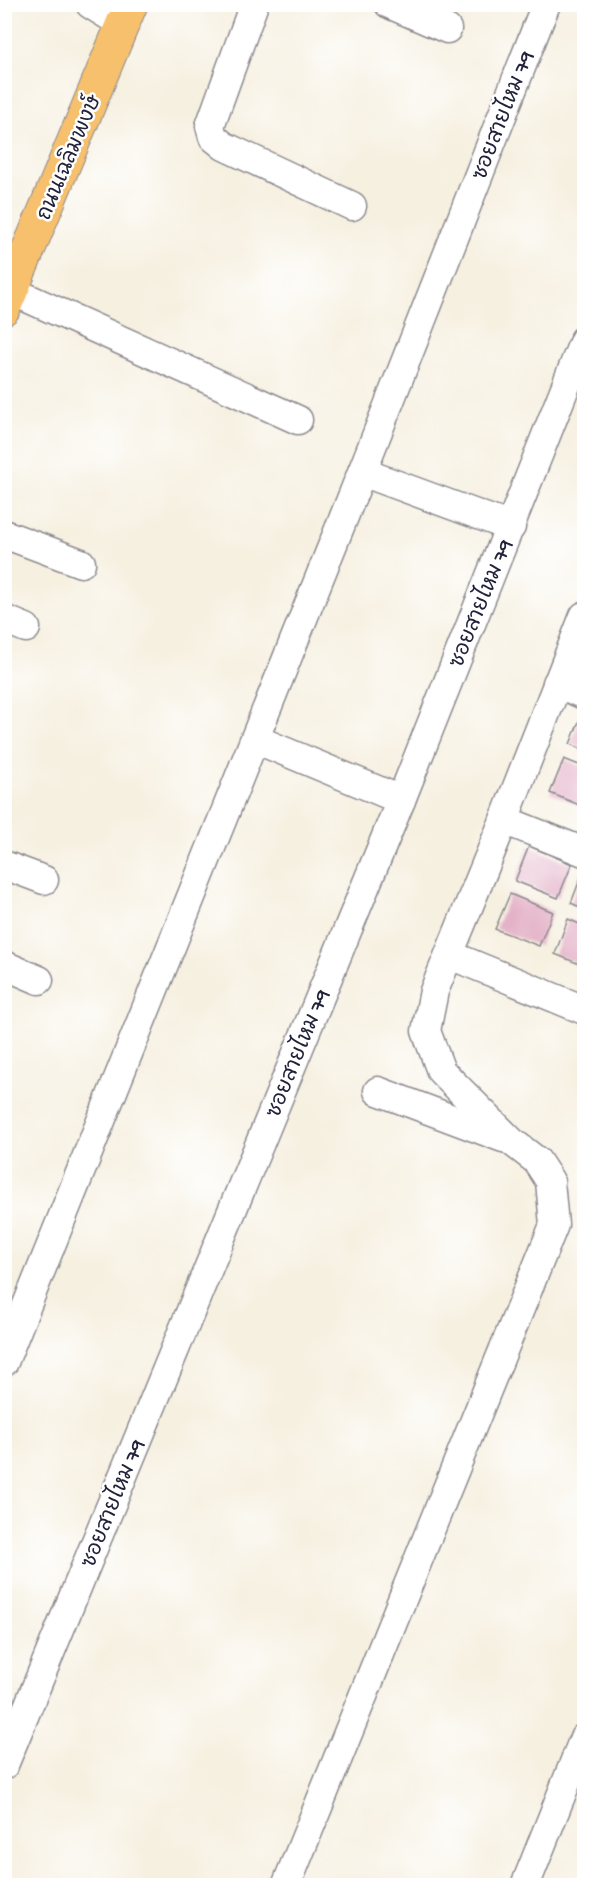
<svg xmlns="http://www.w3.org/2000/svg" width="589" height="1890" viewBox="0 0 589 1890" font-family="'Gochi Hand','Playpen Sans Thai',sans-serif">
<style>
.building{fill:#e4b2c8}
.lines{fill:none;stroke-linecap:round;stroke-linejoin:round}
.minor-casing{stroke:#8c898e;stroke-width:31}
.major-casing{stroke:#8c898e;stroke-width:35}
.minor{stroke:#fff;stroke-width:28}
.major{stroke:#f7c06c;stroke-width:33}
.labels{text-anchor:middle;stroke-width:5;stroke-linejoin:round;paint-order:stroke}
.street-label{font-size:21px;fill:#22223b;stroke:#fff}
</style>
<rect width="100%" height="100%" fill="#fff"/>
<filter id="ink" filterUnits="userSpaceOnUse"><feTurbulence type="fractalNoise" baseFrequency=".0167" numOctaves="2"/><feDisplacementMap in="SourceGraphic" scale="12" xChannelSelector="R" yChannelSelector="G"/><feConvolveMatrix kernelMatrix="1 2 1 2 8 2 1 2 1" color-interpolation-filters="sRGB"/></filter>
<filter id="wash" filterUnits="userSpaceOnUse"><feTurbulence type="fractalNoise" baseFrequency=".008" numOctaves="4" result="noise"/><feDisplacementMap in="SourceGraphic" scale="24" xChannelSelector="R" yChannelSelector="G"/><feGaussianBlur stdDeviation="1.35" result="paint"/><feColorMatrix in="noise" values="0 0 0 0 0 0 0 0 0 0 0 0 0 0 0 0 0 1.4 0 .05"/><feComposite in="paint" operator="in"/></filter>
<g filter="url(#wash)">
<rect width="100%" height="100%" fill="#f6f0e0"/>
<g id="blocks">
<g class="building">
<polygon points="584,709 584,750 570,744"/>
<polygon points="564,759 584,767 584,807 550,793"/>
<polygon points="529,846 572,864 558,898 515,881"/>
<polygon points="584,869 584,909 571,903"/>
<polygon points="510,894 553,912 539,946 495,929"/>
<polygon points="568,919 584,926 584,966 555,954"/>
</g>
</g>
</g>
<g filter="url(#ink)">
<use href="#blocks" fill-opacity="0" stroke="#8c898e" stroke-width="1.5"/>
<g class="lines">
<g class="minor-casing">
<g id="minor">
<polyline points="90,4 124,25"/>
<polyline points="254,4 210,126 213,137 224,146 352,206"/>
<polyline points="389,4 447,29"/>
<polyline points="12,291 298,420"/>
<polyline points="362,472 511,527"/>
<polyline points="4,534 81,563"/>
<polyline points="4,619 26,628"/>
<polyline points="557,683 584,695"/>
<polyline points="255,739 401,800"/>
<polyline points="504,820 584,852"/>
<polyline points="4,865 44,880"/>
<polyline points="450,955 584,1010"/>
<polyline points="4,965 39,980"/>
<polyline points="378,1091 503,1138"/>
<polyline points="4,1362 362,472 546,4"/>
<polyline points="4,1765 401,800 584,340"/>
<polyline points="286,1886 554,1225 550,1181 537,1161 511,1141 441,1071 426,1031 434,991 504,820 584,616"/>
<polyline points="525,1886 584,1738"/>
</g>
</g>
<g class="major-casing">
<polyline id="major" points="4,308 131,4"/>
</g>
<use href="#minor" class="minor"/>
<use href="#major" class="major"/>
</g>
</g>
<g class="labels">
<g class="street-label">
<text transform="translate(502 115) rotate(-69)" y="7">ซอยสายไหม 79</text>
<text transform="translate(68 157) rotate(-67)" y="7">ถนนเฉลิมพงษ์</text>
<text transform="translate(480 603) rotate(-68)" y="7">ซอยสายไหม 79</text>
<text transform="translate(297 1053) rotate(-68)" y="7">ซอยสายไหม 79</text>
<text transform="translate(112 1503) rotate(-68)" y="7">ซอยสายไหม 79</text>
</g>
</g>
<rect width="589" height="1890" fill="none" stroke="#fff" stroke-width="24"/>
</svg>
